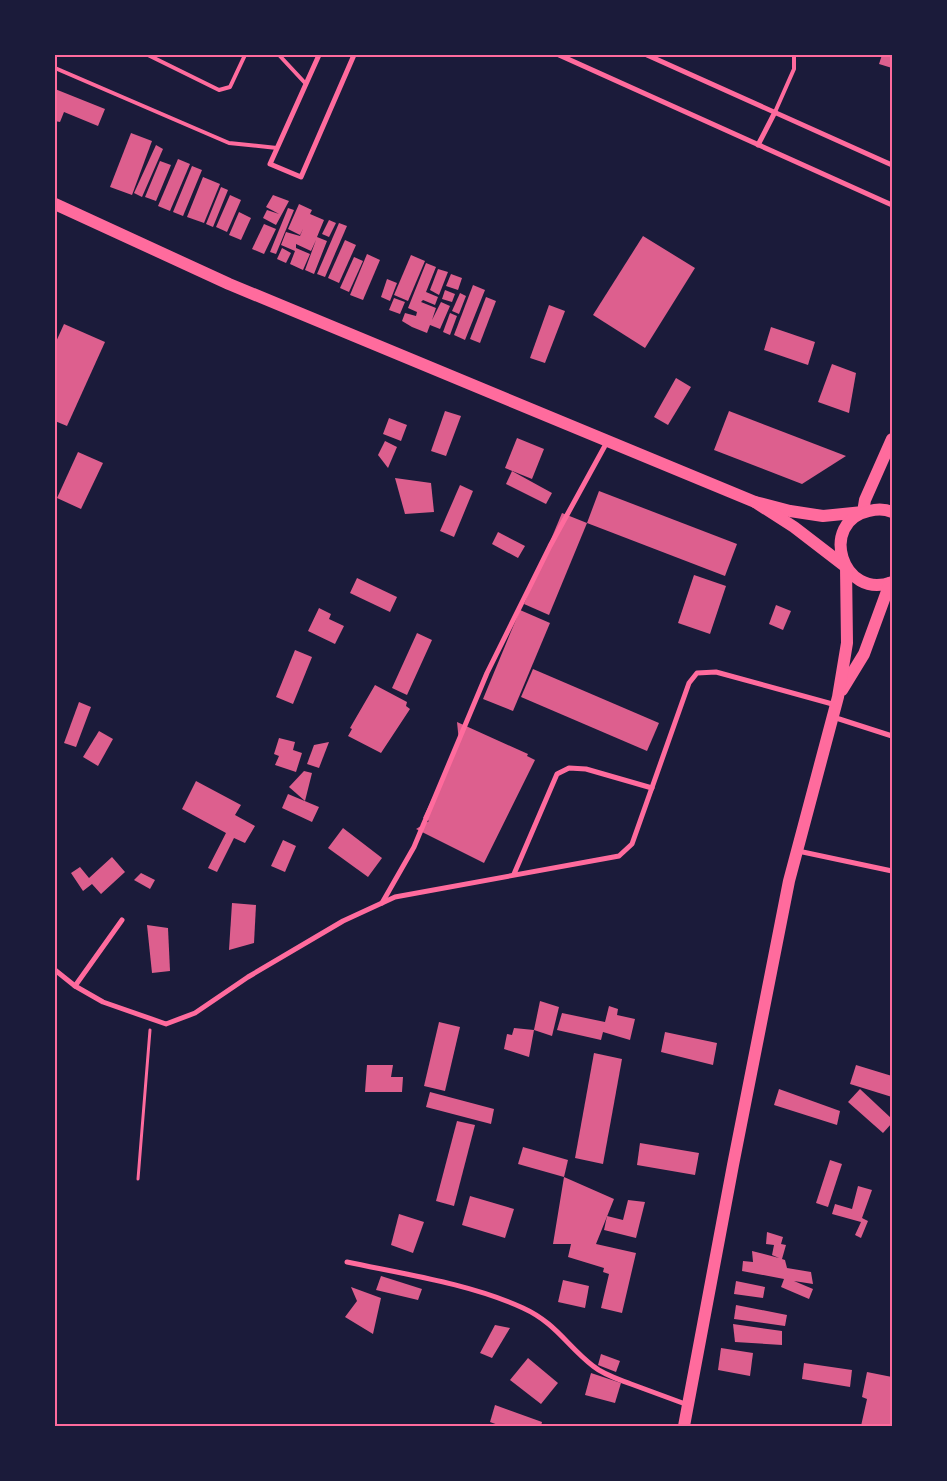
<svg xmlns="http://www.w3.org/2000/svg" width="947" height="1481" viewBox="0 0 947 1481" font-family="Inter,sans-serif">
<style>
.building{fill:#dd5f8e}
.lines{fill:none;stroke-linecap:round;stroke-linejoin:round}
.path{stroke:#ff6b9d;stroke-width:3}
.service{stroke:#ff6b9d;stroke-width:4}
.minor{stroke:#ff6b9d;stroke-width:5}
.primary{stroke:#ff6b9d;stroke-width:12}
.neatline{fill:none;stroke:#ff6b9d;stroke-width:2}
</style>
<rect width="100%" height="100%" fill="#1b1b3a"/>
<g class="building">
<polygon points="882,55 892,55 892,68 879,64"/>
<polygon points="55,89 105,109 98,126 64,112 60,122 55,121"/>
<polygon points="131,133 152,141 132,195 110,187"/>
<polygon points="156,145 163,149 142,197 134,193"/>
<polygon points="178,159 190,164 170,211 158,206"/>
<polygon points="160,161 171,165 156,201 145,197"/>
<polygon points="192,166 202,170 183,216 173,212"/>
<polygon points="203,177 220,184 204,223 187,217"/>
<polygon points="221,187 228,190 213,227 206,224"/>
<polygon points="230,195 241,200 227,232 216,227"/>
<polygon points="273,195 289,201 276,225 263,218 267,210 279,214 266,207"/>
<polygon points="299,204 312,210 310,214 324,220 317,237 327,241 314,274 305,270 316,240 311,251 296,244 296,248 310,254 303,270 290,264 295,251 281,245 286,232 300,236 303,229 300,235 288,229"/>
<polygon points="288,208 294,210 276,254 270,252"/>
<polygon points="239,212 251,218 241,240 229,235"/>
<polygon points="329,220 336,223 329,237 322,234"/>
<polygon points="339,223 347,226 325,277 317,274"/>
<polygon points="264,224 276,229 264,254 252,249"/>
<polygon points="643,236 695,268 645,348 593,315"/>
<polygon points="345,240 356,245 339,283 328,278"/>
<polygon points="282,248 291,253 286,263 277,259"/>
<polygon points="367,254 380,260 363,300 350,295"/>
<polygon points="411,255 425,261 408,301 394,295"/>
<polygon points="354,257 363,261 349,292 340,288"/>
<polygon points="426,263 436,267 426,292 438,297 435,305 423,300 421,302 436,308 432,320 441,302 450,306 440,329 430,325 427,333 412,327 402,321 405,313 416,316 417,312 408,308"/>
<polygon points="438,269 448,272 439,295 430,290"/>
<polygon points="451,274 462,278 458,290 446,286"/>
<polygon points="387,279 397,283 390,301 381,297"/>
<polygon points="473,285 485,290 465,340 454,335"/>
<polygon points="445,290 455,294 452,302 442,299"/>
<polygon points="460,293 466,296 459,314 452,311"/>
<polygon points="486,297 496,301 480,343 470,339"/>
<polygon points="394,298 405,302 400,314 389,310"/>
<polygon points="549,305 565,311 545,363 530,358"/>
<polygon points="450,313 457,316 450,335 443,332"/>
<polygon points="64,324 105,342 67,426 55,421 55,344"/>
<polygon points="771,327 815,342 808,365 764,350"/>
<polygon points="832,364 856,373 849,413 818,402"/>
<polygon points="676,378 691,387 668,425 654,417"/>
<polygon points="445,411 461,416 446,456 431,451"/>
<polygon points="729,411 846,456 802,484 714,450"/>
<polygon points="389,418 407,425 401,441 383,434"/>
<polygon points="517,438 544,449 532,479 505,468"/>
<polygon points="385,441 397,447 388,468 378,455"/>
<polygon points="78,452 103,463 81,509 57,498"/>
<polygon points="512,471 552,493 546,504 506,484"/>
<polygon points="395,478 431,483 434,512 405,514"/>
<polygon points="460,485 473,491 454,537 440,531"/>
<polygon points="599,491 737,544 725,576 587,523"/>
<polygon points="562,513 587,523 549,615 524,604"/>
<polygon points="498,532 525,546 518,558 492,544"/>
<polygon points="694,575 726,586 710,634 678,623"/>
<polygon points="357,578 397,597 390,612 350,593"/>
<polygon points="776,605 791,611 783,630 769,624"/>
<polygon points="319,608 331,614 329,619 344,626 335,644 308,631"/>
<polygon points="520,610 550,623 513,711 483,699"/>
<polygon points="417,633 432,640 407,695 392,688"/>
<polygon points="295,650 312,657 293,704 276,697"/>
<polygon points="533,669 659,723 647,751 521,697"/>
<polygon points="375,685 407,702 406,706 410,709 381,753 348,736 352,729 350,728"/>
<polygon points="79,702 91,707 76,747 64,743"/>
<polygon points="457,722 528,754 527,756 535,760 484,863 416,829 429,821 423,818 459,742"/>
<polygon points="99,731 113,739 98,766 83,757"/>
<polygon points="279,738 295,742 293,750 302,753 296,772 275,765 279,756 274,754"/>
<polygon points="329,742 319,768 307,764 314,745"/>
<polygon points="304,771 312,773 305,801 289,787"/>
<polygon points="196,781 241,805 235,815 255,826 245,843 234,838 217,872 208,868 226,833 182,809"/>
<polygon points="288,794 319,807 312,822 282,808"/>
<polygon points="343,828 382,858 368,877 328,848"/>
<polygon points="283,840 296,846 285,872 271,866"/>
<polygon points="112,857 125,872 101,894 92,884 83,891 71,873 80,867 89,878"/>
<polygon points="141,873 155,880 150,889 134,880"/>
<polygon points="232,903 256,905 254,943 229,950"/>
<polygon points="147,925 168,928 170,971 152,973"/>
<polygon points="540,1001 559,1007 552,1036 534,1030"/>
<polygon points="609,1006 618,1009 617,1015 635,1019 630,1040 603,1032 601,1040 557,1030 562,1013 605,1022"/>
<polygon points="439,1022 460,1027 445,1091 424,1086"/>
<polygon points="514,1028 534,1030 529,1057 504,1049 507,1034 512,1035"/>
<polygon points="665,1032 717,1043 713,1065 661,1052"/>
<polygon points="594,1053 622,1059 603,1164 575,1158"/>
<polygon points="367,1065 393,1065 391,1077 403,1077 402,1092 365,1092"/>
<polygon points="856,1065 892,1076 892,1097 850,1084"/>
<polygon points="779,1089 840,1111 837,1125 774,1105"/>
<polygon points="860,1089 892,1119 892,1123 883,1133 848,1102"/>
<polygon points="430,1092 494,1109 491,1124 426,1107"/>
<polygon points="457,1121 475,1125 454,1206 436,1201"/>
<polygon points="640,1143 699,1153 695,1175 637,1165"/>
<polygon points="523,1147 568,1160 564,1177 518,1164"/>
<polygon points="830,1160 842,1164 828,1207 816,1203"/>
<polygon points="564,1177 614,1199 596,1244 636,1253 622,1313 601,1308 609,1274 603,1272 604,1268 568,1257 571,1244 553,1244"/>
<polygon points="858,1186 872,1190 862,1218 868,1221 861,1238 855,1235 861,1222 832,1214 835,1204 852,1209"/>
<polygon points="470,1196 514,1209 505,1238 462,1225"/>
<polygon points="628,1200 645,1202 636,1238 604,1230 607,1216 623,1220"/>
<polygon points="399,1214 424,1222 413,1253 391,1245"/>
<polygon points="767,1232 783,1237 781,1244 786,1245 782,1259 785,1260 787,1268 811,1272 813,1284 794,1281 813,1289 809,1299 781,1287 784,1279 742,1271 743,1261 753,1262 752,1251 779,1258 772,1255 774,1245 766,1244"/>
<polygon points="381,1276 422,1289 418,1300 376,1290"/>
<polygon points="563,1280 589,1286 585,1308 558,1302"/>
<polygon points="736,1281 765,1287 763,1298 734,1294"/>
<polygon points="351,1287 381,1298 373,1334 345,1317 357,1301"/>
<polygon points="736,1305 787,1315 785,1326 734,1319"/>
<polygon points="733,1324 782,1331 782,1345 735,1342"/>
<polygon points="495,1325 510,1328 492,1358 480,1353"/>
<polygon points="721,1348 753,1353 750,1376 718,1370"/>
<polygon points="601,1354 620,1361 616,1372 598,1365"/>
<polygon points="528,1358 558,1383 541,1404 510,1380"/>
<polygon points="804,1363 852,1370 850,1387 802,1379"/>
<polygon points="867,1372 892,1377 891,1426 861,1426 867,1399 862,1397"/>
<polygon points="591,1373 621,1383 615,1403 585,1395"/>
<polygon points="495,1405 542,1422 541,1426 501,1426 490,1422"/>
</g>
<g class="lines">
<polyline class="path" points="138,1179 150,1030"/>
<g class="service">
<polyline points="148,55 219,90 230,87 245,55"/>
<polyline points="279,55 306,84"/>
<polyline points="55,68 229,143 277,148"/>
<polyline points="775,112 794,69 794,55"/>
</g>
<g class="minor">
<polyline points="319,55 270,164 301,177 354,55"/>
<polyline points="559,55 892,205"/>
<polyline points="647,55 892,165"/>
<polyline points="758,145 775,112"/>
<polyline points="833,717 892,736"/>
<polyline points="798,851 892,871"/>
<polyline points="514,874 557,774 569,768 586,769 652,788"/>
<polyline points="382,903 414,847 487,673 550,546 607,442"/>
<polyline points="55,970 75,986 103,1002 166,1024 195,1013 248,977 343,921 395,897 619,856 632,844 689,683 697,673 716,672 836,705"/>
<polyline points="75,986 122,920"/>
<path d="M347,1262C404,1274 471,1284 523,1308C556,1323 567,1346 593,1366C604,1375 618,1379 631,1384C650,1391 669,1398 688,1405"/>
</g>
<g class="primary">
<polyline points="55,204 229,284 755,502 790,511 823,516 863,512 865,500 892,439"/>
<path d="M892,512C885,509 877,509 869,511C818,522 842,601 892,582"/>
<polyline points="842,690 864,654 890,583"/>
<polyline points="684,1426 733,1165 789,881 838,697 847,643 846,567 794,527 755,502"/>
</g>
</g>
<rect width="947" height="1481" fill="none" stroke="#1b1b3a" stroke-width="112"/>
<rect x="56" y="56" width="835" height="1369" class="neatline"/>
</svg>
